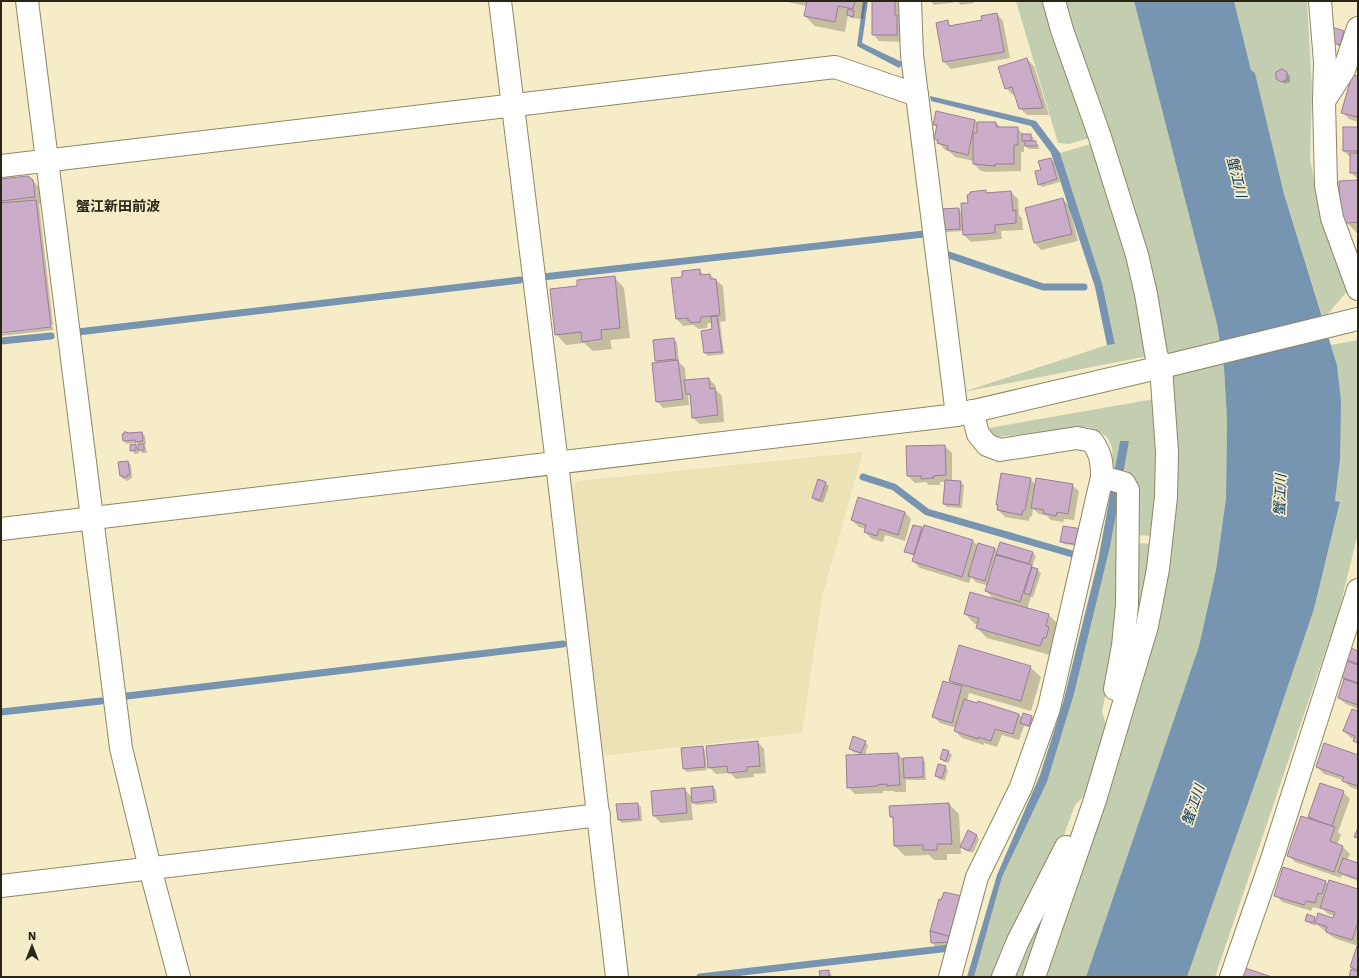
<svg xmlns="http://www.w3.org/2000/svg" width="1359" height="978" viewBox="0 0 1359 978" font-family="'Work Sans','Noto Sans JP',sans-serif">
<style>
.built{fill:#ede2b6}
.green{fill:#c2ceaf}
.water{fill:#7794b1}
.shadow{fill:#0003}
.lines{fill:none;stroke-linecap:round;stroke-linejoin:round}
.stream{stroke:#7794b1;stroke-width:7}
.building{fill:#cbacc9;stroke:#9b7f98}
.minor-casing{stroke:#8e8664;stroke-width:24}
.minor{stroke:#fff;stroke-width:22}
.labels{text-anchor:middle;stroke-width:3.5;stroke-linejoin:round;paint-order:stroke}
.water-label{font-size:14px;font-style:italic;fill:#05365d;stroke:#f6edc8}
.neighbourhood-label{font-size:14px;font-weight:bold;fill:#292618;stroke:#f6edc8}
</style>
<rect width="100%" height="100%" fill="#f6edc8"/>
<polygon class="built" points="863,452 822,597 802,733 601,756 567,496 578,481"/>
<g class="green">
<polygon points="1016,1 1045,1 1093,137 1069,144 1058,143"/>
<polygon points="1062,1 1134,1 1217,324 1224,368 1227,420 1226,498 1216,570 1199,646 1086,977 1039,977 1154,619 1168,380"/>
<polygon points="1234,1 1307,1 1312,88 1310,159 1321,215 1349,289 1327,315 1322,315 1284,194 1255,73 1251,70"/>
<polygon points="1094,143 1128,255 1148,356 963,392 1107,345 1115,343 1102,283 1060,153"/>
<polygon points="1358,340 1358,533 1338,614 1215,977 1187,977 1260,769 1314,609 1340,503 1335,501 1340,460 1337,365 1331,345"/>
<path d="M1154,399L1159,433L1155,536L1133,535V488L1127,471L1123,470L1129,441H1120L1115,469L1109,468C1110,462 1114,454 1112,448C1109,435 1099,430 1087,427L997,437L991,434L989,428Z"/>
<polygon points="1119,492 1116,647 1102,711 1107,729 1087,793 1075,805 1057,854 997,977 974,977 1002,877 1047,782 1074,694 1110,547"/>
<polygon points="1134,543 1156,544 1144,602 1126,653"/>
<polygon points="1059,872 1027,977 1009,977"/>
</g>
<g class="water">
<polygon points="863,1 868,1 862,43 904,63 899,68 857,46"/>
<polygon points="1134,1 1234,1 1251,70 1255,73 1284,194 1337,365 1341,401 1340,460 1335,501 1340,502 1314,609 1260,769 1187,977 1086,977 1199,646 1216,570 1226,498 1227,420 1224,368 1217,324"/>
<polygon points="930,96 1036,121 1060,153 1102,283 1115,344 1107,345 1095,287 1051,153 1031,126 931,101"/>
<polygon points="1120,441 1129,441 1110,547 1074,694 1047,782 1002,877 974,977 967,977 997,875 1040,775 1063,703 1098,561"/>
</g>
<g class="shadow">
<polygon points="782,1 866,1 863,19 851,18 848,15 845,32 815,26 805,16 807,6"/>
<polygon points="873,1 902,1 903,42 879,41 873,34"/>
<polygon points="930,1 974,1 974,3 961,5 958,2 934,5"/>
<polygon points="997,14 1003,21 1010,58 951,69 944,62 937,24 947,22 952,27 983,21"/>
<polygon points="1344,32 1347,35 1343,47 1338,46 1335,43"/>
<polygon points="1027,59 1034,66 1049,115 1027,115 1020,108 1016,94 1013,95 1006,88"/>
<polygon points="1286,72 1290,76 1290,82 1285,84 1277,78"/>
<polygon points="1358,77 1358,122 1349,119 1342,112"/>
<polygon points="975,121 977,123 996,123 1002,128 1017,128 1024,135 1030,135 1034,138 1034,142 1039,145 1039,149 1029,149 1024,145 1024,152 1021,152 1021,171 986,172 981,171 974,164 974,161 955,157 949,151 945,150 935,139 937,128 934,124"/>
<polygon points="1358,128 1358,179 1351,173 1351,158 1344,151"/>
<polygon points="1051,159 1054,162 1060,182 1042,187 1039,184 1042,170"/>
<polygon points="1,180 32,180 40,188 41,203 39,204 53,325 1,331"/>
<polygon points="1358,181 1358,233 1357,233 1346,222"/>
<polygon points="986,191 988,194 1011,192 1018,199 1019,215 1022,218 1023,230 1001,231 1002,239 971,242 964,235 964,231 947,232 943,229 958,209 962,213 969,204"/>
<polygon points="1063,199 1069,206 1078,241 1041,250 1035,243 1026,208"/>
<polygon points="699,270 705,276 710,275 723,286 726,321 720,322 724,354 708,356 705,353 703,331 713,330 712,323 708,323 707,328 699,329 693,325 683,326 677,319 672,279 683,278"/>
<polygon points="614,277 624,288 630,338 610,340 612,349 593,351 584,343 566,345 556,334 578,287"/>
<polygon points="53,327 53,330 1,336 1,334"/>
<polygon points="673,339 677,342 679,362 685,368 686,381 709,379 715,385 716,390 722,396 724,422 700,424 693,418 691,398 688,394 689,405 663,408 657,401 658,363 656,361 654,341"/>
<polygon points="142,433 145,436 146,444 143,444 146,448 147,453 142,453 139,450 139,453 135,454 131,450 136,445 139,449 139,444 137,443 127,444 124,441 128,434"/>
<polygon points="945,446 952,453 952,481 960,482 964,485 962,508 947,507 944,504 945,482 940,482 940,485 929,485 926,482 915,483 908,476"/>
<polygon points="128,462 131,465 132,478 127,481 121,476"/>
<polygon points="1002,474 1030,479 1036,485 1072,485 1079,491 1074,520 1064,519 1063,522 1051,520 1047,516 1039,514 1033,509 1032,517 1030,516 1029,521 1005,517 998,510 998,506 997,505"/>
<polygon points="825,483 829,486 823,503 816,501 813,498"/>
<polygon points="905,512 911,519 905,541 885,535 883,542 872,539 865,532 866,529 859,527 852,520"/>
<polygon points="924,526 973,541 978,546 979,544 995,549 998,552 1033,553 1036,556 1032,567 1041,573 1033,597 1031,597 1027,609 1049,615 1059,625 1050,655 987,638 977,628 978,624 975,624 965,614 995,600 986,591 988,586 976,582 971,577 969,583 920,568 913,561 915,556 909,554 906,551 922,528 923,530"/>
<polygon points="1085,533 1082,547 1064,544 1061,541"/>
<polygon points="1358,652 1358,709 1346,704 1339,698 1345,680 1342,677 1352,664 1348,660"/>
<polygon points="1030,667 1041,677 1031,711 969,693 967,701 1019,714 1022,718 1024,714 1032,717 1035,720 1032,728 1024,726 1019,740 1002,735 997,747 984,743 984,745 962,738 955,731 956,728 940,723 934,717 955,685 950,680"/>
<polygon points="1358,712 1358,745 1355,741 1355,739 1351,738 1344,731"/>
<polygon points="758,742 764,749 766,773 753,774 754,777 736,779 730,773 716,774 709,767"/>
<polygon points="865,742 868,745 865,755 898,754 903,759 922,758 925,762 926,780 908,780 906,778 906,792 895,792 893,791 883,791 883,793 855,794 848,787 863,755 853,752 850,748"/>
<polygon points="702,747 705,750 707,770 687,772 684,769"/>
<polygon points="948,751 952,755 949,763 944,762 941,759"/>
<polygon points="1358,756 1358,790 1350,787 1343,780 1324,774 1317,767"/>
<polygon points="945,767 948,770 945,781 939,779 936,776"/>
<polygon points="1321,784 1343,792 1350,799 1338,832 1341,835 1337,845 1343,847 1350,854 1347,860 1358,864 1358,881 1342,875 1341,878 1295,862 1288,855 1308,819"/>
<polygon points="713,787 716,790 717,803 696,805 691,800 693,820 661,823 654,816 684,789 693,798"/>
<polygon points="637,804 641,807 642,821 622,823 619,820 617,805"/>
<polygon points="949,804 959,814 961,854 947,854 947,860 934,860 929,855 905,856 895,846 894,820 891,817"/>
<polygon points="976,835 979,839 973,853 965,850 962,847"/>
<polygon points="1326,882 1329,885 1358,890 1358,977 1350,977 1355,972 1351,967 1358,946 1334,938 1316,924 1316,926 1309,923 1306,920 1314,918 1317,920 1334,919 1335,916 1328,914 1322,908 1321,909 1313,907 1311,911 1282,902 1276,895"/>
<polygon points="931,933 954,945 935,946 932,943"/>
<polygon points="828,971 831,974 832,977 821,977"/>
</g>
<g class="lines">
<g class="stream">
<polyline points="946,254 1043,287 1084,287"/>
<polyline points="543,277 924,234"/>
<polyline points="78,332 520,280"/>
<polyline points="1,341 51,336"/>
<polyline points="863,477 894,487 927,512 1076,555"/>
<polyline points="127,696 563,644"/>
<polyline points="1,712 101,701"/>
<polyline points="700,977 950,948"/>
</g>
</g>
<g class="building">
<polygon points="807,1 855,1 853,9 838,6 835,22 804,16"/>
<polygon points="872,1 895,1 895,15 897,15 897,35 872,35"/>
<polygon points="848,9 854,11 853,17 847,15"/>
<polygon points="997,13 1004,52 943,62 936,23 948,20 949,26 982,20 981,16"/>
<polygon points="1332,27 1344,31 1340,45 1334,43"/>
<polygon points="1027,58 1043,108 1019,109 1012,87 1005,89 998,67"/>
<polygon points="1282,69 1287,72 1287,79 1282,82 1276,79 1276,72"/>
<polygon points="1352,75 1358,76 1358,117 1341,113"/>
<polygon points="936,111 975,120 968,155 947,150 948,146 937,143 938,140 934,139 937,125 933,125"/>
<polygon points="977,122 996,122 996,127 1018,127 1018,145 1014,145 1014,164 995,164 995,166 973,164 973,133 977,133"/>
<rect x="1343" y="127" width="15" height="24"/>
<rect x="1022" y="134" width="9" height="7"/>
<rect x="1025" y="141" width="11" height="5"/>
<rect x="1350" y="153" width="8" height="20"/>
<polygon points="1051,158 1057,179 1038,185 1035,171 1041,170 1038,161"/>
<polygon points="28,176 33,180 35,197 1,201 1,179"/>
<polygon points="1358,180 1358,222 1346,223 1340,210 1339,181"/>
<polygon points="986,190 986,193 1011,191 1013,211 1016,210 1016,223 995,225 995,233 963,235 961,203 968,203 967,195 970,194 970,192"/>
<polygon points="1063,198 1072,234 1034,243 1025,208"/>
<polygon points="36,200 51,327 1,333 1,203"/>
<polygon points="959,208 960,229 942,230 941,209"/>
<polygon points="700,269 700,275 710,274 710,279 716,279 720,315 701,317 700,322 691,323 690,321 688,321 688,318 676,319 671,278 682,277 682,271"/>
<polygon points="615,276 620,328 601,330 602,339 582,342 581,332 555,335 550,289 577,286 577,280"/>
<polygon points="717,316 722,352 704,353 701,331 712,329 711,317"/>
<polygon points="674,338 676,359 655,361 653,340"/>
<polygon points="678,360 683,399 656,402 652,363"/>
<polygon points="709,378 710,389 715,388 718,415 692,418 690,394 686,394 684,380"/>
<polygon points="124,432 127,432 128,433 142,432 143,441 135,442 135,440 123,441 122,434 124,434"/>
<polygon points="136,444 136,450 130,451 130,445"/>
<rect x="138" y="444" width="6" height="6"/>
<polygon points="945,445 946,475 933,476 934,478 921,479 921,476 907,476 906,446"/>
<polygon points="128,461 130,475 127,475 127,477 123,478 123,476 120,476 118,462"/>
<polygon points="1001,473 1031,478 1025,510 1023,510 1022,515 997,510 998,505 996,505"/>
<polygon points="1036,478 1073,484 1068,514 1057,512 1056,516 1043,513 1044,510 1031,508"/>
<polygon points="818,479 826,482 820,500 812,498"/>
<polygon points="945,480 961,481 959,505 943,504"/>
<polygon points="858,497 905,512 898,535 879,529 877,536 864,532 866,525 851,520"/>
<polygon points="913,525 922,527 914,554 904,552"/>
<polygon points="924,525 973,540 962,577 912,561"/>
<polygon points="1063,526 1082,529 1080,545 1060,542"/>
<polygon points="1000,542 1033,552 1029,564 996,554"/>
<polygon points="978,543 995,548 985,581 968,576"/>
<polygon points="996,555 1032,565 1020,602 985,591"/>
<polygon points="1032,567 1038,569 1030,595 1024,593"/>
<polygon points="970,592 1049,614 1046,626 1049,627 1046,638 1043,638 1040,646 976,628 979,618 964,614"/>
<polygon points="959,645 1031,666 1021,701 949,681"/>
<polygon points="1351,648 1358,651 1358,664 1347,660"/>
<polygon points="1346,661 1358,665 1358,683 1341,677"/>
<polygon points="1344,679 1358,684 1358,705 1338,698"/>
<polygon points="943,681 962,686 952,723 932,717"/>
<polygon points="964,699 977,703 978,701 1019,714 1013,734 995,729 991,741 978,737 978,739 954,731"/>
<polygon points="1352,709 1358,711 1358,743 1353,741 1355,736 1343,731"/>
<polygon points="1023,713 1032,716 1029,726 1020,723"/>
<polygon points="853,736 866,741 861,753 849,749"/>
<polygon points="758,741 760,766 747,767 747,771 728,773 727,766 708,768 706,746"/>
<polygon points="1324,743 1358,755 1358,786 1342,781 1344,777 1316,767"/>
<polygon points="703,746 705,767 683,769 681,748"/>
<polygon points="943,749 949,751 946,761 940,759"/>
<polygon points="898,753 900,785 887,786 887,784 877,785 877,786 847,788 846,755"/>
<polygon points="923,757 923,777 904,778 903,758"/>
<polygon points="938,764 946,766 942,778 935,776"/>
<polygon points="1320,783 1344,791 1332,826 1308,817"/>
<polygon points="713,786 714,800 692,803 691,788"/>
<polygon points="685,788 687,813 653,816 651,791"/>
<polygon points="638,803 639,819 618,820 616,804"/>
<polygon points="949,803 952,844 937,844 937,850 923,850 923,845 894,846 893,817 890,817 889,806"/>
<polygon points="1301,816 1335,827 1330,841 1343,846 1334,872 1287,856"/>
<polygon points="1358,828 1358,838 1354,837"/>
<polygon points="968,830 977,835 969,851 960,847"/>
<polygon points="1343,858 1358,863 1358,879 1338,872"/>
<polygon points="1283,867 1326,881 1322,894 1318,893 1315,903 1306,901 1304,905 1274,896"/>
<polygon points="1329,880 1358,889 1358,922 1352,940 1326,932 1327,927 1315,923 1318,913 1333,918 1335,912 1320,908"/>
<polygon points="944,892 962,896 951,937 930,931 939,899 941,900"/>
<polygon points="1307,914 1315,917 1313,923 1305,921"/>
<polygon points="930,931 951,937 951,942 931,943"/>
<polygon points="1358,943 1358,970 1350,967"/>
<polygon points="1245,968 1272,977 1242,977"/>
<polygon points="1351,969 1358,972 1358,977 1349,977"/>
<polygon points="829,970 829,977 820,977 819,971"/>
</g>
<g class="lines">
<g class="minor-casing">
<g id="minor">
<polyline points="27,1 121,748 150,868 179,977"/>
<polyline points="500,1 557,463 617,977"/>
<polyline points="910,1 912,55 957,415"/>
<polyline points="1320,1 1325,62 1324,101 1326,185 1332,218 1358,289"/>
<polyline points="1324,101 1344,70 1358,28"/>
<polyline points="1,166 835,67 917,95"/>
<polyline points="1102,477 1124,483 1128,490 1127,605 1123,646 1115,689"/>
<polyline points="1,529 957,415 1170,365 1358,319"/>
<polyline points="1,886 599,815"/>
<path d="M950,977L977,877L1021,787L1049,708L1102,477C1102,462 1101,454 1092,441L1077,438L1000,450L987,445L978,434L972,411"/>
<polyline points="1003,977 1018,941 1066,847"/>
<polyline points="1034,977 1095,800 1147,626 1158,569 1166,497 1167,452 1161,367 1156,354 1146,294 1137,255 1100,137 1062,30 1054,1"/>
<polyline points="1231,977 1273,856 1358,590"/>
</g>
</g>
<use href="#minor" class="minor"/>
</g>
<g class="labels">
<g class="water-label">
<text transform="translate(1237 177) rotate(76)" y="5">蟹江川</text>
<text transform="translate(1280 495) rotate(-88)" y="5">蟹江川</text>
<text transform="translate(1193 805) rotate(-71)" y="5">蟹江川</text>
</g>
<g class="neighbourhood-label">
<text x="118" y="211">蟹江新田前波</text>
</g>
</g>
<rect width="1359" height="978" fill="none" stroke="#292618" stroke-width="4"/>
<g transform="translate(32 946)" stroke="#f6edc8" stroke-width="3" paint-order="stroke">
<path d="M0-3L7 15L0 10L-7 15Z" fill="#292618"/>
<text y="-6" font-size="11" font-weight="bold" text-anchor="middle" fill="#292618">N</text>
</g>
</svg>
